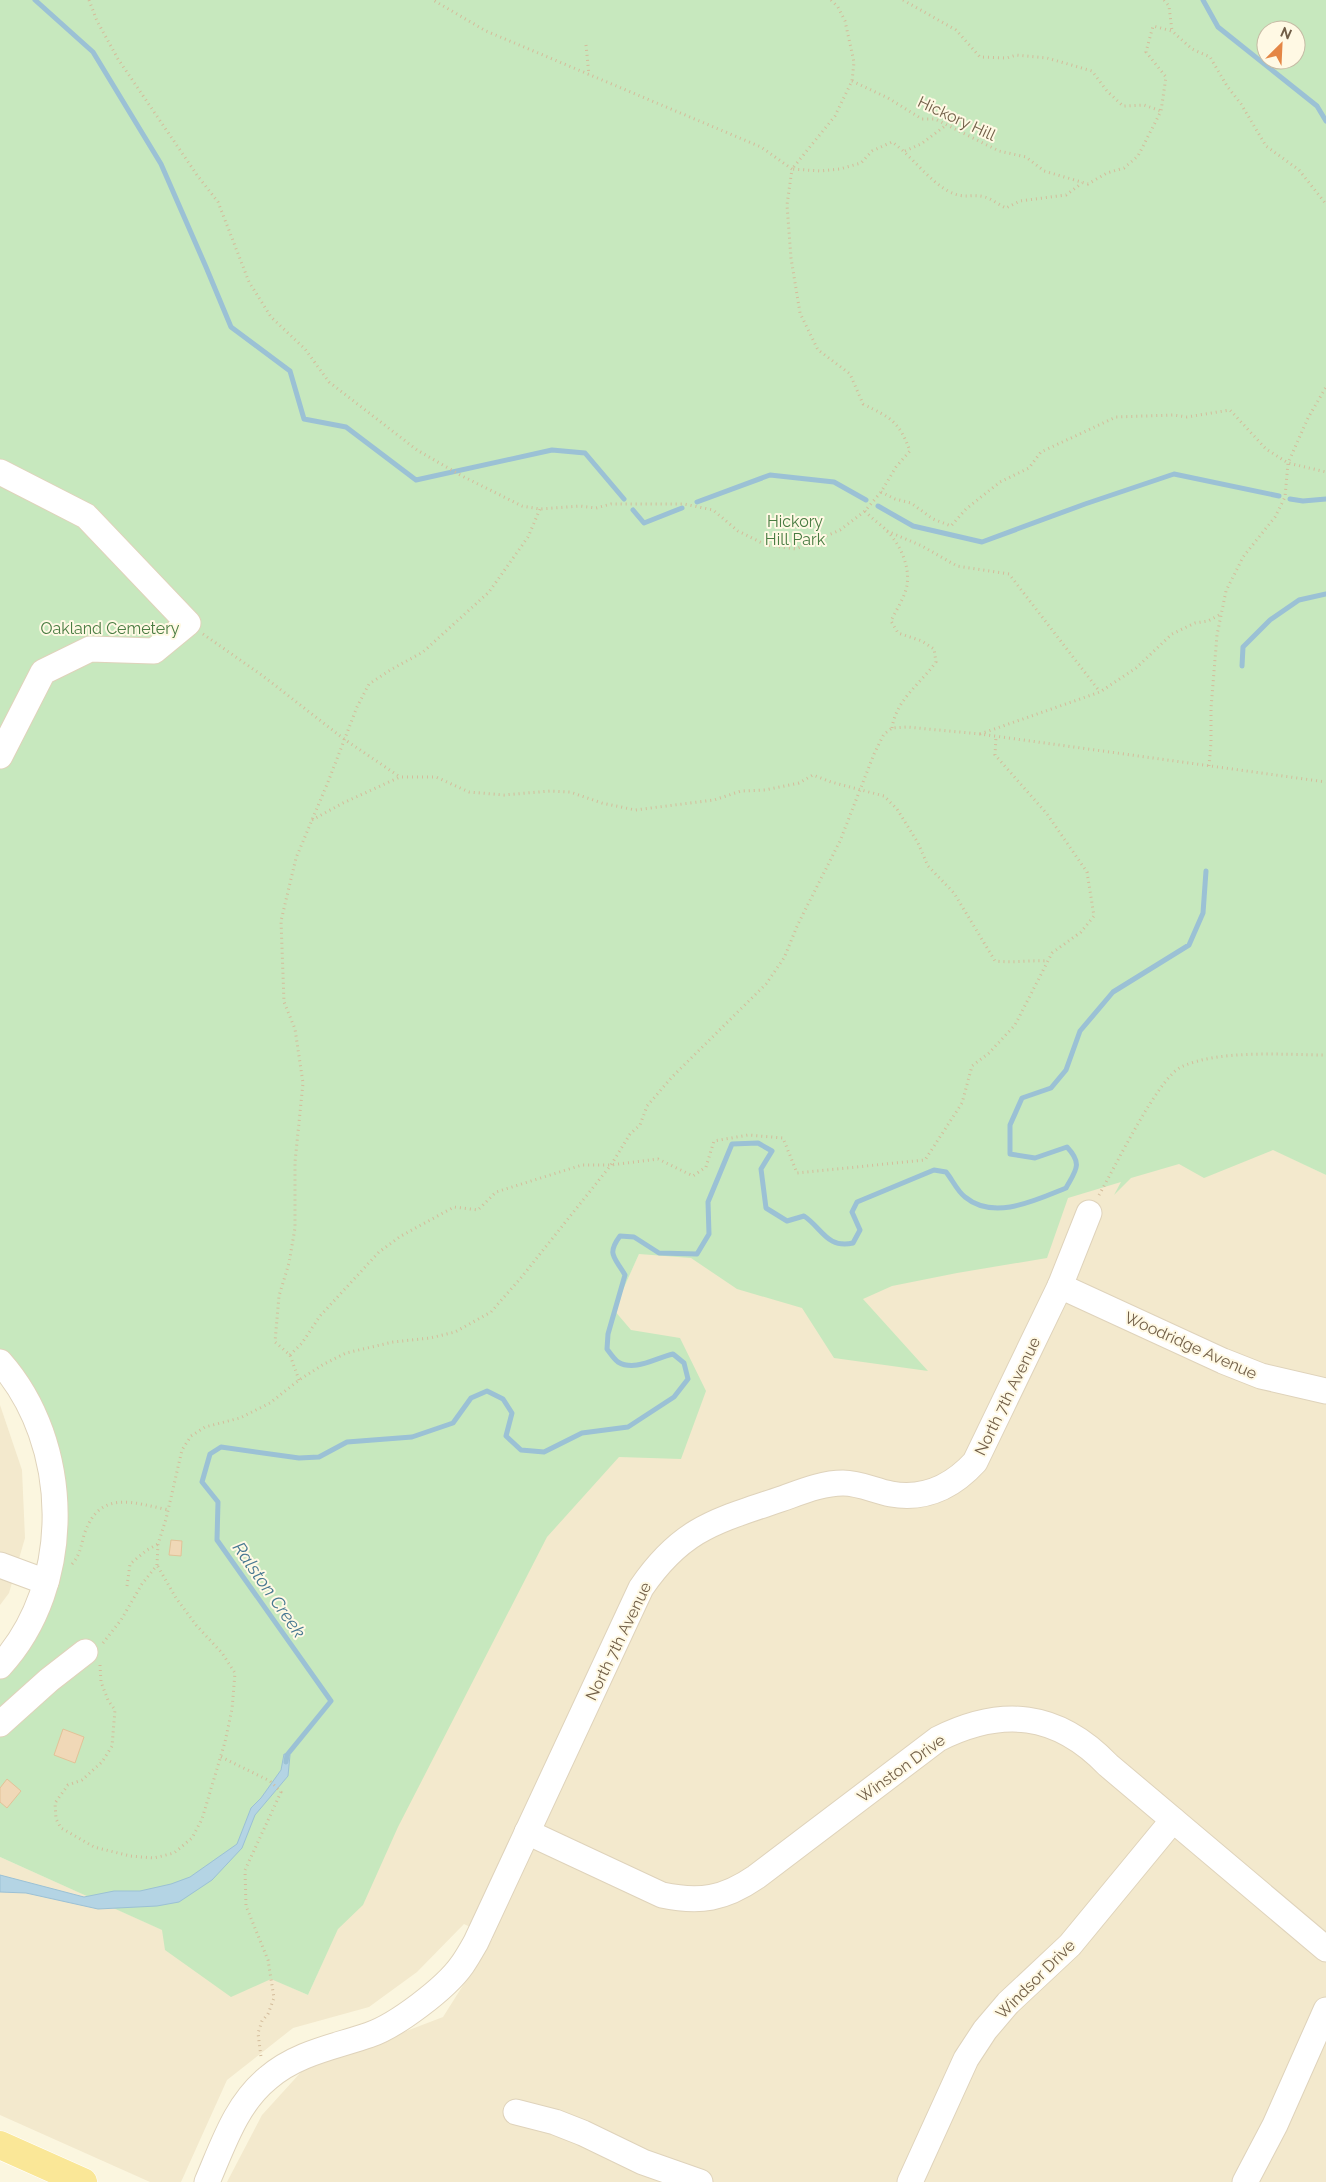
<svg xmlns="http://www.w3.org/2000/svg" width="1326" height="2182" viewBox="0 0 1326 2182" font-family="Raleway,sans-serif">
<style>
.residential{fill:#f3e9cd}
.green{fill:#c7e8be;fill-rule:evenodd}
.water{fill:#b4d4e4;stroke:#9bc1d5}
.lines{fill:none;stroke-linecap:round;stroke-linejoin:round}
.stream{stroke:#9bc1d5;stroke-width:5}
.building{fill:#f0d8b7;stroke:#e2c298}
.minor-casing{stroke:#dfd3bb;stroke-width:27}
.major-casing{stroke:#fff;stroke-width:29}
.path{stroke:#d4bc9b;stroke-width:3;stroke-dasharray:1 4;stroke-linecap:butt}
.minor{stroke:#fff;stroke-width:25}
.major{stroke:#fae797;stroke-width:28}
.labels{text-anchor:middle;stroke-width:4;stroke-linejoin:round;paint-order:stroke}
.street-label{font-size:16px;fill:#715e47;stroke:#fff9e4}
.park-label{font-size:16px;fill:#497c42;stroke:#fff9e4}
.water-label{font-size:18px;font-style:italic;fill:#487892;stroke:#fff9e4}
</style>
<rect width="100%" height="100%" fill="#fbf6df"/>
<g class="residential">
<polygon points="1254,1140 1326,1175 1326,2182 227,2182 262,2115 302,2071 443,2017 493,1938 464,1924 417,1972 369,2007 293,2028 227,2080 181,2182 150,2182 0,2115 0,1857 308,1995 654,1220"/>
<polygon points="0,1405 22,1470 25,1538 9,1593 0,1605"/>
</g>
<path class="green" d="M0,0H1326V1175L1273,1150L1204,1178L1179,1164L1131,1178L1114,1195L1121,1182L1068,1198L1047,1258L957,1273L892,1286L863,1299L928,1371L834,1358L802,1308L737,1289L691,1258L639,1254L614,1310L631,1330L680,1338L706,1391L681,1459L619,1457L547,1537L398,1827L363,1905L338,1929L308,1995L271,1979L231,1997L165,1950L162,1930L0,1857V1669L57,1585L65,1551L56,1519L49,1455L0,1365ZM1266,30H1296V60H1266Z"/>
<polygon class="water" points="284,1754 290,1755 288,1776 255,1815 242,1848 212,1880 179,1902 157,1906 98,1909 26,1893 0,1892 0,1875 84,1897 114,1891 140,1891 171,1884 190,1877 237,1844 251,1808 261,1798 281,1770"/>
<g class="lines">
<g class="stream">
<polyline points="35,0 93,52 161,164 206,267 231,327 290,371 304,419 346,427 416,480 552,450 585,453 624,499"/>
<polyline points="1203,0 1218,27 1317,106 1326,121"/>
<polyline points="1290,499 1303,501 1326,499"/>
<polyline points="697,502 770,475 834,482 866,500"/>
<polyline points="878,506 913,526 982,542 1085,504 1174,474 1279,496"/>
<polyline points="633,510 644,523 682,508"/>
<polyline points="1242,666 1243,647 1270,620 1299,600 1326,594"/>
<path d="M286,1762L287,1755L331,1701L217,1540L218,1502L202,1482L210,1454L221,1447L299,1458L319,1457L347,1442L412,1437L453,1423L471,1398L487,1391L503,1399L512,1413L506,1436L521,1450L544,1452L582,1433L628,1427L674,1397L688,1379L684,1363L673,1354C655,1358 635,1372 618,1362C614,1359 610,1353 607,1349L608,1334L625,1275C615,1257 606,1255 620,1236L634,1237L659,1253L697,1254L709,1234L708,1202L732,1144L758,1143L772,1151L761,1169L766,1208L787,1221L804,1216C822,1228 827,1249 853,1243L860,1230L852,1212L857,1202L934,1170L946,1172C952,1179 957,1191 965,1197C994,1221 1036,1200 1066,1188C1076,1170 1083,1164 1067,1147L1035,1158L1010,1154V1125L1022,1098L1051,1088L1066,1070L1080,1031L1113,992L1189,945L1203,913L1206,871"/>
</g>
</g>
<g class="building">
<polygon points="171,1540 182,1541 181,1556 169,1555"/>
<polygon points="63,1729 84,1737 75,1763 54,1755"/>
<polygon points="7,1779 21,1791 7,1808 0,1802 0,1788"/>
</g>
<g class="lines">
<g class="minor-casing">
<g id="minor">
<polyline points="0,472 86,516 188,623 154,651 90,649 43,672 0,756"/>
<polyline points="1060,1286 1223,1361 1261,1376 1326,1391"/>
<path d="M0,1362C72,1443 75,1585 0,1666"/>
<polyline points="0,1565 46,1582"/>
<polyline points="0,1724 49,1680 85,1652"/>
<path d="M527,1832L662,1895C700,1903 724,1899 756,1877L938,1739C1002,1707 1057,1712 1108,1765L1326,1949"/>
<polyline points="516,2112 555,2122 583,2133 643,2162 700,2182"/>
<path d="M207,2182C223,2145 236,2104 268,2078C297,2053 334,2047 369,2035C396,2026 446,1988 462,1965C467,1958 472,1949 476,1942L641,1588C682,1528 716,1521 781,1499C801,1492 822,1483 843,1483C860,1483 875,1491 891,1494C925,1500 953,1486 975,1462L1060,1286L1089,1213"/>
<polyline points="910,2182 966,2059 985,2030 1008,2003 1070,1945 1173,1820"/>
<polyline points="1245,2182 1275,2125 1326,2010"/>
</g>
</g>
<g class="major-casing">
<polyline id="major" points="0,2145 83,2182"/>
</g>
<g class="path">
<path d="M89,0L97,21L118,59L197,175L218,202L249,282L271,317L305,349L329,382L417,450L462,476L522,506L540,509L580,506L596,508L611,504H684L713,510L738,531L766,545L796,549L840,530L865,511L881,492L896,467L910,451C899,421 891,418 863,404L850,374L818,350L800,313L791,258L787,205L792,169L761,147L486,31L433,0"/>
<path d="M831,0L838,7L845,21L854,62L852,81L835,116L792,169L820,171L840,169L861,163L872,151L892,142C912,156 927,179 948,191C965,200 971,193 985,197C992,199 999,205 1006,208L1020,201L1066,195L1082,183"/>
<polyline points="903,0 956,30 980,57 1007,58 1016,55 1047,58 1092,71 1107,91 1123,106 1144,105 1161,111"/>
<polyline points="1164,0 1169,6 1172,31"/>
<polyline points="586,45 589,75"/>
<polyline points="852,81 888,98 922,119 935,119 999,151 1026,157 1044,171 1088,184 1107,173 1124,168 1138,156 1161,111 1166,77 1146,52 1153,26 1172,31 1192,49 1210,57 1227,86 1241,104 1266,146 1299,170 1326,204"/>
<polyline points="905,151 921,144 945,126"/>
<polyline points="881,492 895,499 911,503 933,519 951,526 966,509 1000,482 1029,468 1041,452 1116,417 1173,415 1187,417 1230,410 1266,449 1288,463 1326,472"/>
<path d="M865,511C873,520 882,525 888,532C901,546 910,567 907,585C905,597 896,610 891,621L898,633L922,641L934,649L936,662C920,684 896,700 892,728"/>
<polyline points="887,531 922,546 957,566 1009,574 1100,692"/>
<polyline points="203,634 263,676 344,739 400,777"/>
<polyline points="980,734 1100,692 1136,668 1172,634 1195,623 1208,621 1219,615"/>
<polyline points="1209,766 1211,742 1211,708 1217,635 1226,591 1243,557 1275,517 1285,497 1288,463 1308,418 1326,387"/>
<path d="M312,820L343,803L400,777H436L469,792L504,795L550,791L570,792L602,803L635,810L714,800L741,791L765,790L799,783L813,775L831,782L884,796L897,809L918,843L928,866L954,893L995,961C1013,963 1030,960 1047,961"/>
<path d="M1099,1195C1114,1169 1158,1078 1181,1067C1220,1049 1284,1055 1326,1055"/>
<polyline points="290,1355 302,1343 320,1316 379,1252 401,1236 454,1207 478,1210 496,1192 582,1165 611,1165 658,1159 693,1176 706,1167 714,1141 748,1135 783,1138 797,1173 925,1160 962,1103 972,1066 989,1053 1015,1025 1052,953 1081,932 1094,916 1087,872 1047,814 995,755 996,736"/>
<polyline points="299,1380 290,1355 275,1342 279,1296 289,1263 295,1228 295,1162 303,1083 295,1029 284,1002 281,921 296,858 328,782 357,707 369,684 392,669 423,652 489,592 528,537 540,509"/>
<path d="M72,1564C81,1554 81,1544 85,1532C101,1489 134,1503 169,1510"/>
<polyline points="127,1586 130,1564 147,1550 158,1544"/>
<polyline points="103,1643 121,1620 142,1584 157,1565 158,1544 166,1519 182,1450 191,1436 205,1427 240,1418 270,1403 299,1380 324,1364 346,1353 393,1342 430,1338 455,1332 491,1312 520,1279 611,1165 630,1134 640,1125 647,1106 672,1077 766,984 784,958 798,924 840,841 874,754 884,734 892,728 907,727 980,734 1326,782"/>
<polyline points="100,1665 101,1682 108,1700 115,1710 112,1746 102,1762 82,1780 68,1785 55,1803 56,1819 61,1828 94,1847 130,1856 154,1858 174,1853 192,1838 202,1819 225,1742 232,1709 235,1673 222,1653 196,1625 176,1598 157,1565"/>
<polyline points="221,1757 270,1781 281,1792 245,1870 246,1906 268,1960 274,1998 268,2014 262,2021 258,2033 261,2057"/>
</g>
<use href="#minor" class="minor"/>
<use href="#major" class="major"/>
</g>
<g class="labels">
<g class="street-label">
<text transform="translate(957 118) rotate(25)" y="6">Hickory Hill</text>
<text transform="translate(1191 1345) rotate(24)" y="6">Woodridge Avenue</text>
<text transform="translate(1007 1396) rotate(-64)" y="6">North 7th Avenue</text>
<text transform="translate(618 1641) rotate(-64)" y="6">North 7th Avenue</text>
<text transform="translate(901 1768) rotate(-36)" y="6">Winston Drive</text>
<text transform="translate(1035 1979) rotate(-45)" y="6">Windsor Drive</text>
</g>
<g class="park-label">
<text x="795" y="527">Hickory<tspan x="795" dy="18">Hill Park</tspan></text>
<text x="110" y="634">Oakland Cemetery</text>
</g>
<g class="water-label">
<text transform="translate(269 1590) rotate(55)" y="6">Ralston Creek</text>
</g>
</g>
<g transform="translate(1281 45) rotate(24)"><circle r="24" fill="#fff9e4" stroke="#c6bba5"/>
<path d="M0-4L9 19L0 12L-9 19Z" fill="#e48645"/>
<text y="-8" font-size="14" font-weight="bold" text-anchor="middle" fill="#715e47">N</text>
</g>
</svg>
